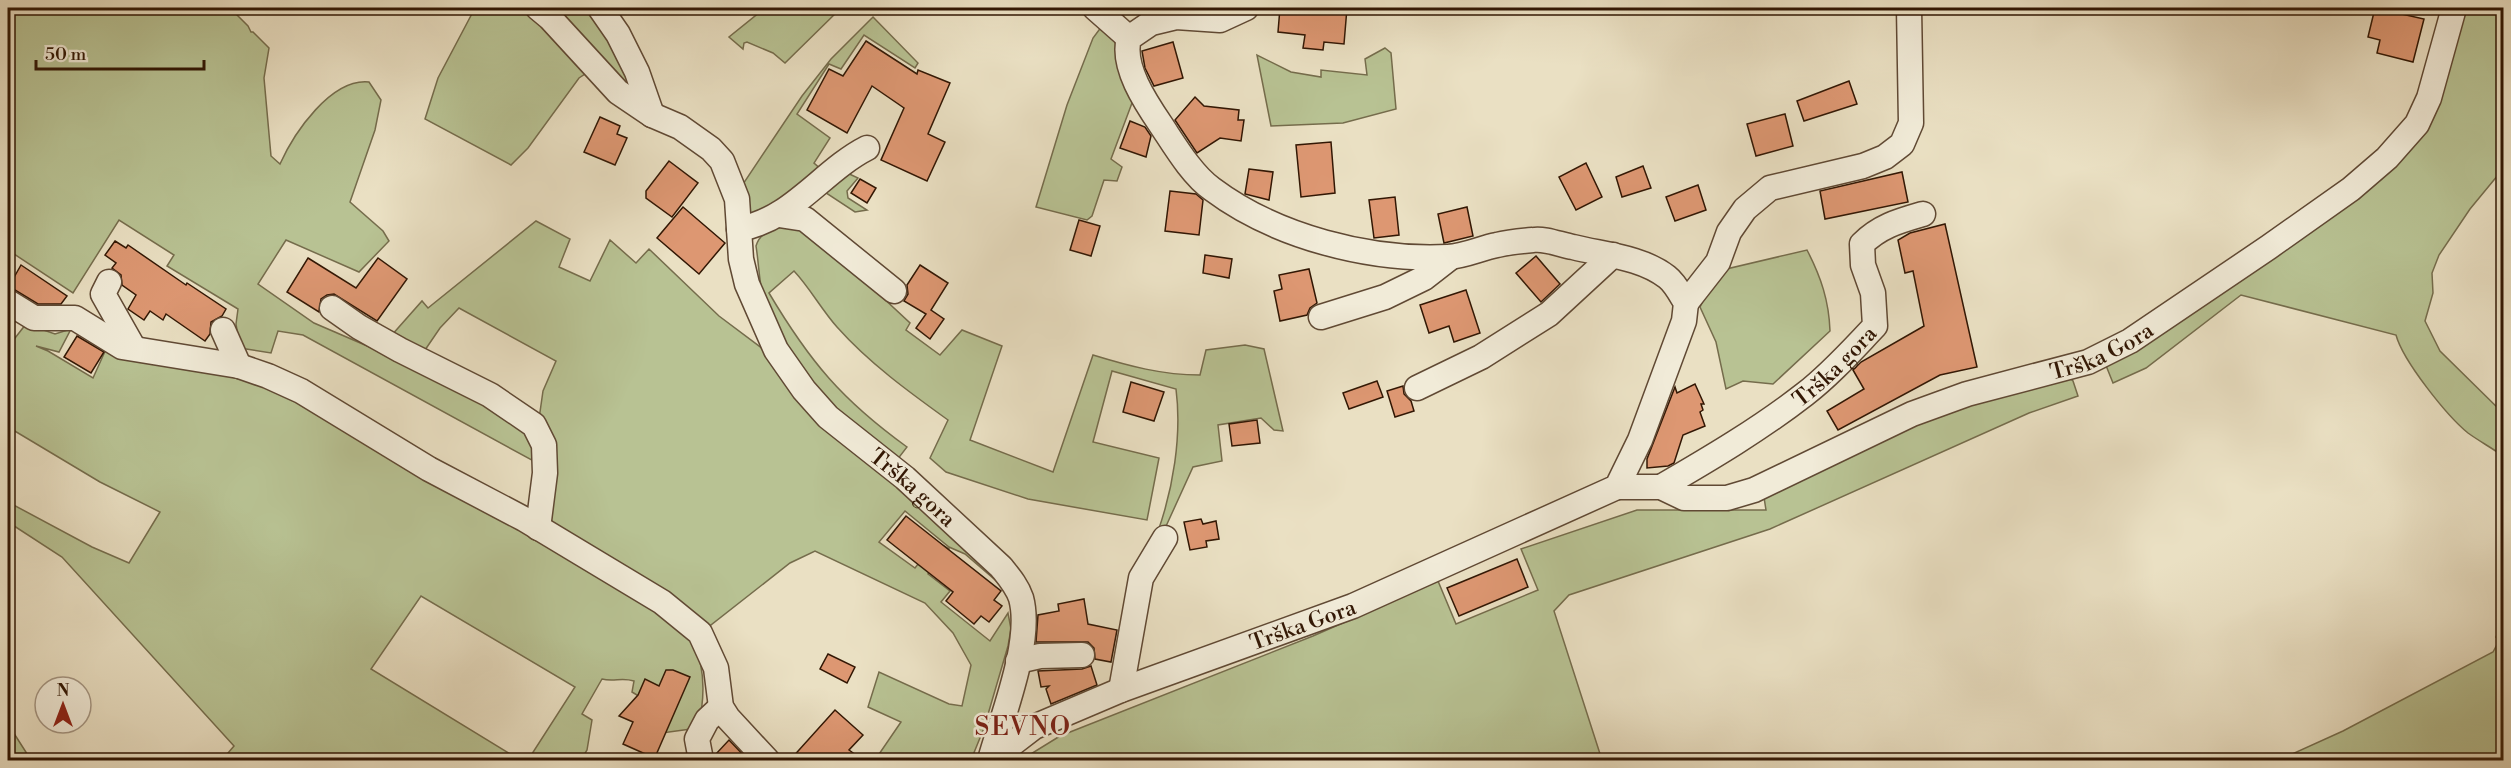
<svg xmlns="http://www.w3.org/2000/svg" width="2511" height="768" viewBox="0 0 2511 768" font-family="'Libre Bodoni',serif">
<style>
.green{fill:#b8c293;stroke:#756c4c;stroke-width:1.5}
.building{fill:#dd9772;stroke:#321704;stroke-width:1.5}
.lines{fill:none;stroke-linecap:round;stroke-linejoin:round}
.minor-casing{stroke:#604934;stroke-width:27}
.minor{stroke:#f1ebd8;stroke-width:24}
.labels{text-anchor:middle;stroke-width:5;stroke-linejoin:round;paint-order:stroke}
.street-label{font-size:22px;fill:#321704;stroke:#f1ebd8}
.quarter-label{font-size:26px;letter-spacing:1.5px;fill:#7a1f14;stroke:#f1ebd8}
</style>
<rect width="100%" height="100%" fill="#eae0c3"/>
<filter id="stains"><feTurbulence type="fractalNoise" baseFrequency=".00333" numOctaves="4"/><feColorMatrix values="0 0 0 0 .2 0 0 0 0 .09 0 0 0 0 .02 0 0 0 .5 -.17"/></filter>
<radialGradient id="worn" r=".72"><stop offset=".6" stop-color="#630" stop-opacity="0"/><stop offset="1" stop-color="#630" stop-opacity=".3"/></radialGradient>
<g class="green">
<path d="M8,8H230L248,26L251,32H253L269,48L264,78L271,156L280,164C294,133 331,78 369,82L381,100L375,130L350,202L383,231L389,241L359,272L286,240L258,284L314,323L460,386L536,440L539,464L303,335L278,331L271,353L240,348L236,324L238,309L167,266L174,255L119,220L73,293L8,250V109L12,102Z"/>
<polygon points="475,8 529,8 588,72 579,78 528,148 511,165 425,119 438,78"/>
<polygon points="558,8 588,8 609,32 641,95 596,62 553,13"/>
<polygon points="765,8 841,8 785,63 773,53 747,42 744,43 743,49 729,37"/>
<path d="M2459,8H2503V169L2470,209L2439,255L2432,273L2433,293L2425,321L2440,351L2503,413V456C2492,448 2479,441 2468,433C2447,416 2403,361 2396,335L2241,295L2146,368L2113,383L2105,363L2399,151Z"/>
<polygon points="873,17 918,63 915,68 864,35 841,69 829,64 797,114 830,138 814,163 824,172 752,221 741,187 802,96 831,59"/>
<polygon points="1102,26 1112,31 1135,95 1111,159 1122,167 1117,181 1104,180 1092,216 1087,220 1036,207 1067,105 1093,38"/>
<polygon points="1385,48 1391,53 1396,109 1343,123 1271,126 1257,55 1291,72 1321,77 1321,70 1367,75 1365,59"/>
<polygon points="843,171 858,178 847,191 848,198 867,210 855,212 820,189"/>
<polygon points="536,221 570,239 559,267 590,281 610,240 636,263 649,249 719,316 771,355 950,529 1008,591 965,554 949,547 905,511 879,542 915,568 936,541 949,549 928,574 950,591 941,602 990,641 1008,613 1011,629 1008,646 984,728 971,760 875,760 901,722 868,707 879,672 949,704 962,706 971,665 953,633 925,603 815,551 790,563 707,628 549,522 539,419 543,391 556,361 459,308 440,328 425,350 391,336 422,301 428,308"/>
<path d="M782,226H797L851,268L910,323L906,330L940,355L962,330L1002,346L970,440L1053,472L1093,355C1129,366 1162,375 1200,375L1206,350L1245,345L1264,349L1283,431L1274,430L1261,418L1218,425L1222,461L1193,467L1162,535L1157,534C1173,490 1182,436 1176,389L1112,371L1093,442L1159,458L1147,520L1028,499L946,472L930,458L948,420C909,392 869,363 837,327C821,309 810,288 794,271L769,293C810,362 842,400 907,447L894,464C846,418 783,367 764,301C759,284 759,264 756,246C760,233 769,231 782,226Z"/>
<path d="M1807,250C1821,277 1829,301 1830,331L1773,384L1743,381L1726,389L1716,342L1700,307L1718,271Z"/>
<path d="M26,324L55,334L71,329L59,352L36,346L48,351L93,378L107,347L233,371L281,389L667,613C675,623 689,634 694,645C706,670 704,702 698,728L662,733L652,704L632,692L634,681C622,677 614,682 602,679L582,714L592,720L587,750L581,760H528L575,687L421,596L371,669L520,760H222L234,746L62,557L8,522V502L92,547L129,563L160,512L100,482L8,427V347Z"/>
<polygon points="2067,375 2073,381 2078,396 2029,413 1770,529 1569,595 1554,611 1602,760 1021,760 1060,736 1313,636 1438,581 1456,624 1538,590 1521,549 1637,510 1766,510 1763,491 1946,405"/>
<polygon points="2503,617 2503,760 2288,760 2292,754 2343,731 2493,652 2500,639 2496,637"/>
<polygon points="8,724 31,760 8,760"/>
</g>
<g class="building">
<polygon points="1280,8 1347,8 1344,44 1324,42 1323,50 1303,48 1305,35 1278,32"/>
<polygon points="2375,8 2424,19 2413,62 2377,53 2380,40 2368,37"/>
<polygon points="866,41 917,74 918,70 950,83 928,134 945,142 927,181 881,160 904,108 872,86 847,133 807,110 829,69 843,76"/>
<polygon points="1173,42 1183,78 1154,86 1145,68 1142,51"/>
<polygon points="1849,81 1857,104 1804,121 1797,101"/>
<polygon points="1195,97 1204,106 1239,110 1238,120 1244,120 1241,141 1220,138 1197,153 1175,120"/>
<polygon points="1785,114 1793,146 1756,156 1747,124"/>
<polygon points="600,117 620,126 617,134 627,138 615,165 584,152"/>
<polygon points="1130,121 1145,127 1151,136 1146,157 1120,148"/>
<polygon points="1331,142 1335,193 1301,197 1296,145"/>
<polygon points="669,161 698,183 672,217 646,198 646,191"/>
<polygon points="1586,163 1602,197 1576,210 1559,177"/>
<polygon points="1643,166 1651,188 1622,197 1616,177"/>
<polygon points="1249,169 1273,172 1269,200 1245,194"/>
<polygon points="1902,172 1908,202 1825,219 1820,191"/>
<polygon points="860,179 876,188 867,203 851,193"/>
<polygon points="1698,185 1706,210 1675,221 1666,197"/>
<polygon points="1170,191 1196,194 1203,200 1199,235 1165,231"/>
<polygon points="1395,197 1399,235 1374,238 1369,200"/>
<polygon points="683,207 725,243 699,274 657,238"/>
<polygon points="1467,207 1473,236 1444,243 1438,214"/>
<polygon points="1079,220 1100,226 1091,256 1070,250"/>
<polygon points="1945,224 1977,367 1940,375 1838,430 1827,411 1864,389 1853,370 1861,362 1924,326 1913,271 1905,273 1898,240 1910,233"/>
<polygon points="115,241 126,248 128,245 186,285 187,283 226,309 222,316 211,322 210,334 205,341 166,314 163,320 150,311 144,320 128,309 136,295 122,285 121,275 112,268 116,263 105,255"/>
<polygon points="1205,255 1232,259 1229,278 1203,273"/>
<polygon points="1536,256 1560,284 1541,302 1516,273"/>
<polygon points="308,258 356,288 378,258 407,279 377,321 334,294 327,295 321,299 319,312 287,292"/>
<polygon points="21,265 67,296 61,304 38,304 15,290 8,288"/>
<polygon points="920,265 948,283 931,310 944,319 930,339 916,328 926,314 904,301 908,294 907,285"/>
<polygon points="1309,269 1317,303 1310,308 1307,315 1280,321 1274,291 1282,289 1279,275"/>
<polygon points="1466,290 1480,333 1454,342 1449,326 1429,333 1420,305"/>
<polygon points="77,336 104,352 91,373 64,357"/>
<polygon points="1377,381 1383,397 1349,409 1343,393"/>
<polygon points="1131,382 1164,392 1154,421 1123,412"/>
<polygon points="1695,384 1704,404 1701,404 1703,410 1700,412 1705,426 1683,435 1674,463 1668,466 1647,468 1647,459 1675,387 1677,393"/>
<polygon points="1403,386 1404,394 1411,401 1414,411 1395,417 1387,391"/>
<polygon points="1257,420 1260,443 1232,446 1229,424"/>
<polygon points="906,516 1001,591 994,600 1002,606 989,622 981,616 974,624 946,601 953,592 887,540"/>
<polygon points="1201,519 1203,524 1216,521 1219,539 1206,541 1207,547 1190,550 1184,522"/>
<polygon points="1517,559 1528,587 1459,616 1447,588"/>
<polygon points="1084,599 1088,624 1117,630 1111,662 1095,659 1094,648 1088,642 1036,642 1038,615 1059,611 1058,604"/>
<polygon points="828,654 855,667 847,683 820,669"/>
<polygon points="1091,666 1097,685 1051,704 1046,689 1049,686 1041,687 1038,671 1082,669"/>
<polygon points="666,670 673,670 690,677 656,755 653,754 652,757 623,744 633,722 619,716 638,695 645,679 659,686"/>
<polygon points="835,710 863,735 849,750 863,760 790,760"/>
<polygon points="729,740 748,760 715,760 715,755"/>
</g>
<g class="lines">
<g class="minor-casing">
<g id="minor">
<path id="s1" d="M538,8L550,18L618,92L652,115L680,127L711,149L722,161L737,199L741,259L747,284L776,350L804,390L828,417L905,478L1001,567C1009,577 1017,586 1021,598C1033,641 1002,717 990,760"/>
<polyline points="600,8 618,34 637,72 652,115"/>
<polyline points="1095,8 1129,38"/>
<polyline points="779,215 805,219 894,291"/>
<path d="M739,229C792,220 822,171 867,148"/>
<polyline points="109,282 103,294 133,347"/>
<polyline points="8,302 34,318 75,318 122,347 239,366 268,376 301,391 429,469 524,519 662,602 700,633 716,668 721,707 728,718 767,760"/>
<polyline points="1686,303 1718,262 1729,232 1745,209 1770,188 1863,166 1885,157 1902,144 1911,123 1909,8"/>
<polyline points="332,308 359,327 400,350 490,395 534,425 544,445 545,473 538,528"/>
<polyline points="1321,317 1385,297 1424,278 1451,257"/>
<polyline points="223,330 239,366"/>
<polyline points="1417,388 1481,357 1549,314 1613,255"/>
<path id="s2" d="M1617,487H1661L1684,498H1727L1754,490L1912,414L1967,394L2088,362L2130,341L2269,247L2351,189L2387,158L2417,124L2429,98L2454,8"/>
<path id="s3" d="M1661,487C1711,458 1760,429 1805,394C1831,374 1853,349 1875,326L1873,293L1863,265L1862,244C1880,226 1899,221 1923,214"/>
<polyline points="1018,661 1040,656 1082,655"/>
<polyline points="1121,690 1141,578 1165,538"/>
<polyline points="701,760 697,739 707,720 721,707"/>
<path id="s4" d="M991,760L1034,727L1121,690L1353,606L1617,487L1640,440L1684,321L1686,303C1681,295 1675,283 1667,277C1641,257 1605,255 1573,247C1561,245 1545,238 1533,240C1521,241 1509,242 1497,245C1481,248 1465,256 1448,257C1370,261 1276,237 1212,189C1192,175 1175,146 1161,125C1146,103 1121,66 1129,38L1151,23L1176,17L1220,20L1246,8"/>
</g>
</g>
<use href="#minor" class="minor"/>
</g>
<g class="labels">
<g class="street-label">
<text dy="8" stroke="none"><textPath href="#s2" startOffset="516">Trška Gora</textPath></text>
<text dy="8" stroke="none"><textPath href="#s3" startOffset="212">Trška gora</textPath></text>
<text dy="8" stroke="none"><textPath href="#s1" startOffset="636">Trška gora</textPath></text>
<text dy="8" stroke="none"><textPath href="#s4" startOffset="342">Trška Gora</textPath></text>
</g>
<g class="quarter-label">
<text x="1023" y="735">SEVNO</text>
</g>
</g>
<rect width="2511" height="768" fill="none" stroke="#eae0c3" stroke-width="30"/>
<rect x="9" y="9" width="2493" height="750" fill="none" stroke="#321704" stroke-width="3"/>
<rect x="15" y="15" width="2481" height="738" fill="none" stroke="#321704" stroke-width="1.5"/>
<g transform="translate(63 705)"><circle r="28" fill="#f1ebd8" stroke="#a59683" stroke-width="1.5"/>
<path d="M0-4.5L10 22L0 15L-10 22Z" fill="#8f2418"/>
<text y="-9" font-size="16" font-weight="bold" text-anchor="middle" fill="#321704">N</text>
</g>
<path d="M36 60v9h168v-9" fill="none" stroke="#321704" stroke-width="3"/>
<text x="45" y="60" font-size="18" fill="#321704" stroke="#f1ebd8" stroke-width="4.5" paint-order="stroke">50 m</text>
<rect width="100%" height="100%" filter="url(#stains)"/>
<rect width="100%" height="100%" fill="url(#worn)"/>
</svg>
